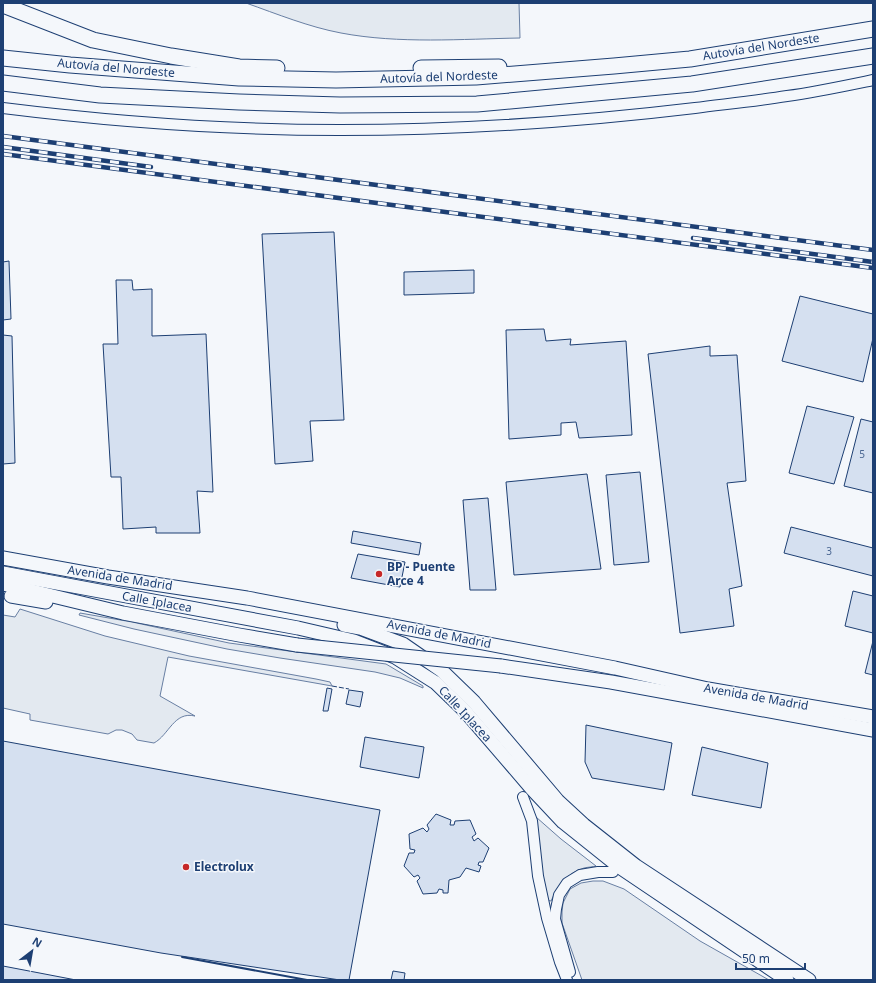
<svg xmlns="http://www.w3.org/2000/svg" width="876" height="983" viewBox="0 0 876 983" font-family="'Noto Sans',sans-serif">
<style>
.green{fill:#e3e9f0;stroke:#687fa3}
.building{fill:#d5e0f0;stroke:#1d3f73}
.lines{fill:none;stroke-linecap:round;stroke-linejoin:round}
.minor-casing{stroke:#1d3f73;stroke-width:12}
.major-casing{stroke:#1d3f73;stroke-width:15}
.highway-casing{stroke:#1d3f73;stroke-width:17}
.minor{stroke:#f4f7fb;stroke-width:10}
.major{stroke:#f4f7fb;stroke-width:13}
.highway{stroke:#f4f7fb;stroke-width:15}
.rail-casing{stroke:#1d3f73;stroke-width:4.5}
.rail{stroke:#f4f7fb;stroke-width:3;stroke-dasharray:9;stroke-linecap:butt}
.major-bridge-casing{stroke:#1d3f73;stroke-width:15;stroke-linecap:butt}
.major-bridge{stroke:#f4f7fb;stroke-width:13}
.fence{stroke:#1d3f73;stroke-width:1;stroke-dasharray:5 2;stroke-linecap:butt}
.wall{stroke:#1d3f73;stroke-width:2}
.poi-dot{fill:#c62828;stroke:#f4f7fb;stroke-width:1.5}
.labels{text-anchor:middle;stroke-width:3;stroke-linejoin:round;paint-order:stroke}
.number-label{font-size:10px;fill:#4b6792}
.street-label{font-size:12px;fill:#1d3f73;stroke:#f4f7fb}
.poi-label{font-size:12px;font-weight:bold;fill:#1d3f73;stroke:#f4f7fb;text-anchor:start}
</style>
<rect width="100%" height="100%" fill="#f4f7fb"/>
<g class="green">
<path d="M246,3H519L520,38C462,39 399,44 341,33C309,27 277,14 246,3Z"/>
<path d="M20,609L105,636L189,656L316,679L330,682L332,686L168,657L160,696L195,716C174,711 169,735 154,743L137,740L132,734L122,730H116L108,734L30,720V714L3,708V615L15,617Z"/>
<polygon points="80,613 132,622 229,643 386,664 423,686 423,688 400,678 375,672 280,658 227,649 134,629 79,615"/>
<path d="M536,817L561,839L596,866C593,867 588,867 584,868C567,873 558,886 551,901L546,900L543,883Z"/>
<polygon points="593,881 603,881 624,889 700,941 769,980 582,980 562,923 562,912 563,903 570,889 581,883"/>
</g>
<g class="building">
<polygon points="334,232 344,420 310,421 313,461 275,464 262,234"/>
<polygon points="9,261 11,319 3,320 3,262"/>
<polygon points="474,270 474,293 404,295 404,272"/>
<polygon points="116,280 132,280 133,290 152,289 152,336 206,334 213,492 197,491 200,533 156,533 156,527 123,529 121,477 111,477 103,344 118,344"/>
<polygon points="800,296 873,314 873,338 863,382 782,361"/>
<polygon points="544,329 546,341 571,339 570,345 626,341 632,435 579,438 576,422 561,423 561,435 509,439 506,330"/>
<polygon points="3,335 12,336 15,463 3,464"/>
<polygon points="710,346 710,356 737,355 746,481 727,483 742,586 729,589 734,626 680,633 648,354"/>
<polygon points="807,406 854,417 834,484 789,473"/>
<polygon points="861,419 873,422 873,493 844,486"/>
<polygon points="640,472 649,562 614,565 606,475"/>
<polygon points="587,474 601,569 514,575 506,482"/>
<polygon points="488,498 496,590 470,590 463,500"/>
<polygon points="791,527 873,548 873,576 784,553"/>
<polygon points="353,531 421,543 419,555 351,543"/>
<polygon points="358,554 405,562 400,587 351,578"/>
<polygon points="853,591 873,596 873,633 845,626"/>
<polygon points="873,641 873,675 865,673"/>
<polygon points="327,688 332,689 328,711 323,711"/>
<polygon points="349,690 363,692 360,707 346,704"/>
<polygon points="586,725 672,743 664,790 592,778 585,762"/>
<polygon points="365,737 424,747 419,778 360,767"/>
<polygon points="3,741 380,810 349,980 340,980 161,953 3,924"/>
<polygon points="702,747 768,763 761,808 692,795"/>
<polygon points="436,814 451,820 450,825 454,825 455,821 470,820 476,834 472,837 474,841 478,838 489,848 483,862 479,862 478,865 481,866 479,872 466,868 460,877 449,880 448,893 443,893 443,890 439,889 437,893 423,894 417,881 420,878 418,875 414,877 404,866 409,853 414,853 415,850 410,849 409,834 423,828 427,832 429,829 427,825"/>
<polygon points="3,966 76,980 3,980"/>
<polygon points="393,971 405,973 404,980 391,980"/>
</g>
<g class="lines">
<g class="minor-casing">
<g id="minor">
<path d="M3,108C115,122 228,130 340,130C459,130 578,122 695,108C726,104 756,101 787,96C816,92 844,86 873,80"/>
<polyline points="523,797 532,821 538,876 547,918 560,962 567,980"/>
<polyline points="570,972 555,919 556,909 559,895 567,883 580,875 598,872 613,872"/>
</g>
</g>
<g class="major-casing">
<g id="major">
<polyline points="3,558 108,577 247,598 615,668 708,689 873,717"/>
<polyline points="3,573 298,628 354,641 395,657 436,683 465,711 532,789 563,822 618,866 787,980"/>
<polyline points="3,584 123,613 239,635 297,645"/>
<polyline points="11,596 46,602"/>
<polyline points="344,625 360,628 403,644 442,671 474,702 558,801 584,825 636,866 809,980"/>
<polyline points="501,666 611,682 873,730"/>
</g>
</g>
<g class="highway-casing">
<g id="highway">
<polyline points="3,5 93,40 171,56 239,67 277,68"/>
<polyline points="3,58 70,65 239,78 336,80 476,77 614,66 690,59 873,29"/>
<polyline points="421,68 499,67"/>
<polyline points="3,83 100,95 239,102 340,105 477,104 692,84 873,56"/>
</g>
</g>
<use href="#minor" class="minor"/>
<use href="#major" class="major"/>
<use href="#highway" class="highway"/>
<g class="rail-casing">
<g id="rail">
<polyline points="3,136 873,250"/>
<polyline points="3,147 151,167"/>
<polyline points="3,154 873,268"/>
<polyline points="693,238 873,262"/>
</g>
</g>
<use href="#rail" class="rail"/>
<g class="major-bridge-casing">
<polyline id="major-bridge" points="297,645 501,666"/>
</g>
<use href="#major-bridge" class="major-bridge"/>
<polyline class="fence" points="332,686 349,689"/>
<polyline class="wall" points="182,957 307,980"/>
</g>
<g class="poi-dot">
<circle cx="379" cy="574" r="4"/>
<circle cx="186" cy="867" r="4"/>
</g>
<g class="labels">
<g class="number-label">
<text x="862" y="458">5</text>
<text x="829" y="555">3</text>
</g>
<g class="street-label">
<text transform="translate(761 47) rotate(-9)" y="4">Autovía del Nordeste</text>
<text transform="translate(116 68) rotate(5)" y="4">Autovía del Nordeste</text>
<text transform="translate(439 77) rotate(-2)" y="4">Autovía del Nordeste</text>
<text transform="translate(120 578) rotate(9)" y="4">Avenida de Madrid</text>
<text transform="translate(157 602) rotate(10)" y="4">Calle Iplacea</text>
<text transform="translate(439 634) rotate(11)" y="4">Avenida de Madrid</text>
<text transform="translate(756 697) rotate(10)" y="4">Avenida de Madrid</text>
<text transform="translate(465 714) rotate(47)" y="4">Calle Iplacea</text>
</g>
<g class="poi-label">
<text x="387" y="571">BP - Puente<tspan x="387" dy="14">Arce 4</tspan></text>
<text x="194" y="871">Electrolux</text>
</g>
</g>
<rect width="876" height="983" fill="none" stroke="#1d3f73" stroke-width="8"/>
<g transform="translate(32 951) rotate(31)" stroke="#f4f7fb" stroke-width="3" paint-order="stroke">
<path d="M0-3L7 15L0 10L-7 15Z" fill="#1d3f73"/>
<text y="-6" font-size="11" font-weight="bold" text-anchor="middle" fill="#1d3f73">N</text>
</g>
<path d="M736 963v6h69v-6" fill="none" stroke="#1d3f73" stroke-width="2"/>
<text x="742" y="963" font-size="12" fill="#1d3f73" stroke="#f4f7fb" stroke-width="3" paint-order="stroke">50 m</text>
</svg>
